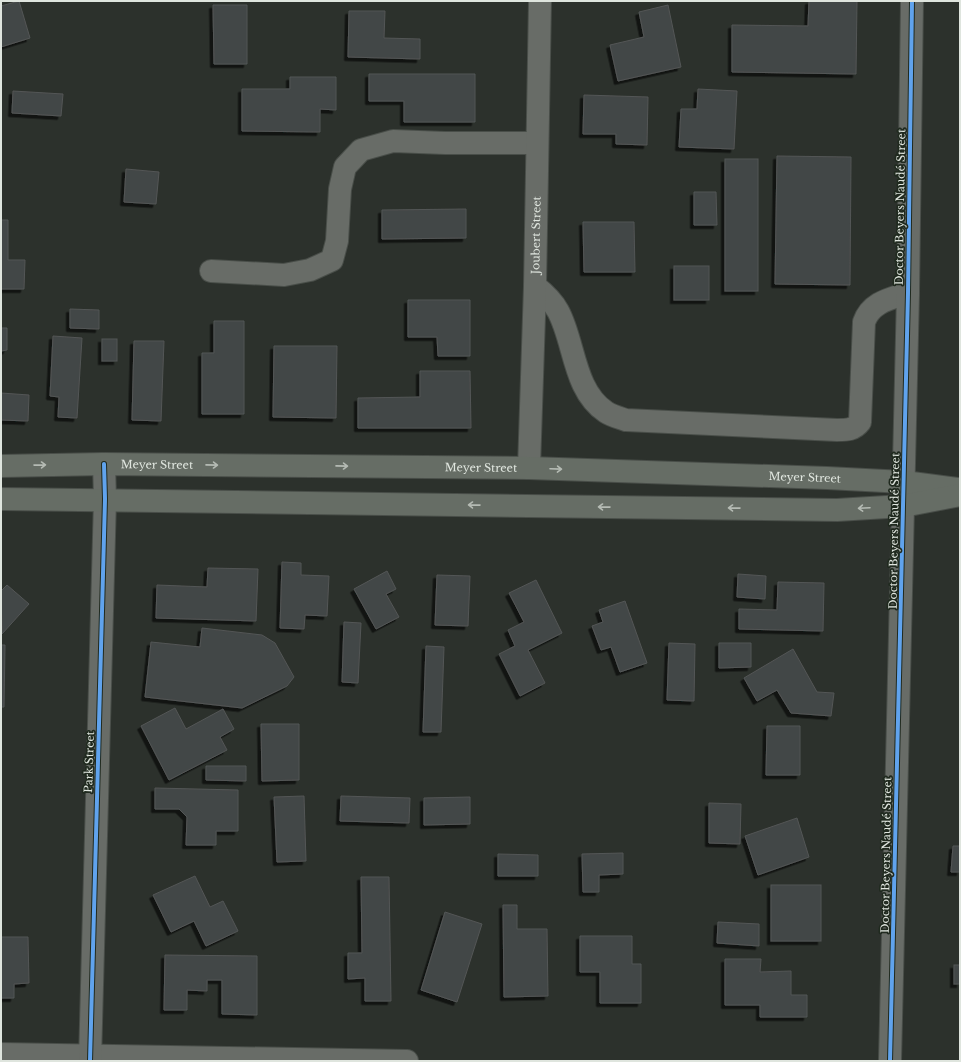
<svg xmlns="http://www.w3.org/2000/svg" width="961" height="1062" viewBox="0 0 961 1062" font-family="'Libre Baskerville',serif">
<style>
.building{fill:#434646;stroke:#535656;filter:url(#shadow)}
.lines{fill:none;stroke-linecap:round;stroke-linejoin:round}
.minor-casing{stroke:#494e49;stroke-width:24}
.major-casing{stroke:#494e49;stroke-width:24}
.minor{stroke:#686c67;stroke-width:22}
.major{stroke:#666d65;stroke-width:22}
.cycleway-casing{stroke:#202a1f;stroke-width:6}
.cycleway{stroke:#60a3ed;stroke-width:4}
.oneway{stroke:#b5bbb4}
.labels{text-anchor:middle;stroke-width:3.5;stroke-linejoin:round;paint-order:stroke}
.street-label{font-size:11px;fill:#dfe5de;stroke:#202a1f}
</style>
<defs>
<filter id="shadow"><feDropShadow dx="-3.5" dy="3.5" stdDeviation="0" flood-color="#0009"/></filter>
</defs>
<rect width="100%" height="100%" fill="#2c312c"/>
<g class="building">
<polygon points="19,1 30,38 1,47 1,6"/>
<polygon points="809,1 857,1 856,74 732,72 732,25 808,26"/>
<polygon points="213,5 247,5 247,64 214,64"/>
<polygon points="668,5 681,67 618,81 610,45 644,37 639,12"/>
<polygon points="349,11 385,11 384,38 420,39 420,59 348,57"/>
<polygon points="369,74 475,74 475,122 404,122 404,101 369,101"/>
<polygon points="290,77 336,77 336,110 320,109 320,132 242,131 242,89 290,89"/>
<polygon points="698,89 737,91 734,149 679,147 681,109 697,109"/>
<polygon points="13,91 63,94 61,116 12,113"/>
<polygon points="584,95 648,97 647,145 616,144 616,134 583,134"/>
<polygon points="777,156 851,157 850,285 775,284"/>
<rect x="725" y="159" width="33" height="132"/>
<polygon points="126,169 159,172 156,204 124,202"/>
<polygon points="694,192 716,192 717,225 694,225"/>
<polygon points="466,209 466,238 382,239 382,210"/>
<polygon points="1,220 8,220 8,260 25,260 24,289 1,289"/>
<polygon points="583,222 634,222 635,272 584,272"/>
<rect x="674" y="266" width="35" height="34"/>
<polygon points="408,300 470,300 470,356 438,356 437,337 408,337"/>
<polygon points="70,309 99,310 99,329 70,328"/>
<polygon points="214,321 244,321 244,414 202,414 202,353 214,353"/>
<polygon points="1,328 7,328 7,350 1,351"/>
<polygon points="53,336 82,338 77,418 58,417 59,397 50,396"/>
<rect x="102" y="339" width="15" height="22"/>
<polygon points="134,341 164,341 161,421 132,420"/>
<polygon points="274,346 337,346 336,418 273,417"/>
<polygon points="420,371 470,371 471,428 358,428 358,398 420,397"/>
<polygon points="1,393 29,395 28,421 1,420"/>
<polygon points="282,562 301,563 301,575 329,576 327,616 305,615 304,629 280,628"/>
<polygon points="208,568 258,569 256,621 156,618 157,585 207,587"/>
<polygon points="387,571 396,589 386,594 399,617 376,629 354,589"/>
<polygon points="738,574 766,576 765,599 737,597"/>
<polygon points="437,575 470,576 468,626 435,625"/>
<polygon points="536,580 562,633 528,650 545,683 520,696 499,654 515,646 508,630 524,622 509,593"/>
<polygon points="778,582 824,583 823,631 739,629 739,609 777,610"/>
<polygon points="7,585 29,604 2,634 1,591"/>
<polygon points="625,601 647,663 620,672 611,647 601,650 592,626 603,622 599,610"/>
<polygon points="344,622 361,623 358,683 342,682"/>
<polygon points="202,628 262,635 275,643 294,677 287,686 242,708 145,697 151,642 200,647"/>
<polygon points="669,643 695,644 694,701 667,700"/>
<polygon points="719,643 751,643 751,667 719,668"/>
<polygon points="1,645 5,645 4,707 1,707"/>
<polygon points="426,646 444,647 441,732 423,732"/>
<polygon points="793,649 817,692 834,693 831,716 791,713 777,690 757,701 744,678"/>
<polygon points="175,708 186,729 223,709 234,729 220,737 227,750 169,780 141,726"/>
<polygon points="261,724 299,724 299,780 262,781"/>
<polygon points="767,726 800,726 800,775 766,775"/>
<polygon points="206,766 246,766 246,781 206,780"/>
<polygon points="155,788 238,790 238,831 216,831 216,845 186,845 187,817 179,809 155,809"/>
<polygon points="304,796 306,861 277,862 274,797"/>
<polygon points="341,796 410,798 409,823 340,821"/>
<polygon points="470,797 470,824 424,825 424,798"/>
<polygon points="709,803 741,804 740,844 709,843"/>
<polygon points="797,818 809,857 758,875 745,836"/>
<polygon points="953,846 960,846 960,872 951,872"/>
<polygon points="623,853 623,874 599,875 599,892 583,892 582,854"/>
<polygon points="498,854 538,855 538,876 498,876"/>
<polygon points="195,876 210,907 223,901 238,931 206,946 194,921 171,932 153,895"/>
<polygon points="361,877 389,877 391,1001 365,1001 365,978 348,979 348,953 362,953"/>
<rect x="771" y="885" width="50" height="56"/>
<polygon points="503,905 517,905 517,929 547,929 548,996 504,997"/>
<polygon points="445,912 482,924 457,1002 421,990"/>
<polygon points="718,922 759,924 759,946 717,943"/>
<polygon points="580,936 632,936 632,964 641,964 641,1003 600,1003 600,972 580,972"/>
<polygon points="1,937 28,937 29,983 14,984 14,998 1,998"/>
<polygon points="165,955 257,956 257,1015 222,1014 222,980 207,980 207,991 187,990 187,1010 164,1010"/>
<polygon points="725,959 761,959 760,972 791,971 791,995 807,995 807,1017 760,1017 760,1005 725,1005"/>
<rect x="954" y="965" width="6" height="19"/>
</g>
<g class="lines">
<g class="minor-casing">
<g id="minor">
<polyline points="211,271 284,275 310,270 332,260 337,241 340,189 345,167 361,150 393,141 445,143 537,143"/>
<path d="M535,286C544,293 552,300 558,311C575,342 573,390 606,412C612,416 620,418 626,420L837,430C847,430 854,430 860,422L864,322C871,302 890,299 908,293"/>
<path id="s1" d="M529,468L535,286L540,1"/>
<polyline points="1,1054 407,1061"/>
<polyline points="90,1061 105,499 104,464"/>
<polyline points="890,1061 908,293 912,1"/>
</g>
</g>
<g class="major-casing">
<g id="major">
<path id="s2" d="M1,466L104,464L529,468L827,478L904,482L957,489"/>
<polyline points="1,499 837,510 903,506 960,495"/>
</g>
</g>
<use href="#minor" class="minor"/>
<use href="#major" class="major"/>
<g class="cycleway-casing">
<g id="cycleway">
<polyline points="90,1061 105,499 104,464"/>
<polyline points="890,1061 908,293 912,1"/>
</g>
</g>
<use href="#cycleway" class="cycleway"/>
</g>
<defs><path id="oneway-shaft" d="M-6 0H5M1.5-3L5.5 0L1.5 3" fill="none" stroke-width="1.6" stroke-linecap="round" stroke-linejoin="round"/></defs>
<g class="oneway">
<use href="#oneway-shaft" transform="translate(40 465) rotate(-1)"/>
<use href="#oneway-shaft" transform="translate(212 465) rotate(1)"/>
<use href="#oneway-shaft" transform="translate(342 466) rotate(1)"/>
<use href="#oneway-shaft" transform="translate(556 469) rotate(2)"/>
<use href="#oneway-shaft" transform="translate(474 505) rotate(-179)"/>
<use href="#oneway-shaft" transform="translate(604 507) rotate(-179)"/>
<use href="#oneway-shaft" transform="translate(734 508) rotate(-179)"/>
<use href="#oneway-shaft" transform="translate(864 508) rotate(177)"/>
</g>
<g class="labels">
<g class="street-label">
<text transform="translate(900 207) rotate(-89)" y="4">Doctor Beyers Naudé Street</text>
<text dy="4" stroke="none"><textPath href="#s1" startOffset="233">Joubert Street</textPath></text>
<text dy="4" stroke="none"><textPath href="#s2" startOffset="156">Meyer Street</textPath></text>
<text dy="4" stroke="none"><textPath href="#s2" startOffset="480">Meyer Street</textPath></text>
<text dy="4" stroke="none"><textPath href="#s2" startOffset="804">Meyer Street</textPath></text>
<text transform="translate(894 531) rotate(-89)" y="4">Doctor Beyers Naudé Street</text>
<text transform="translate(89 762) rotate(-88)" y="4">Park Street</text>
<text transform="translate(886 855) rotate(-89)" y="4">Doctor Beyers Naudé Street</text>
</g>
</g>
<rect width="961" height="1062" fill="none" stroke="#dfe5de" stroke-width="4"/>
</svg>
